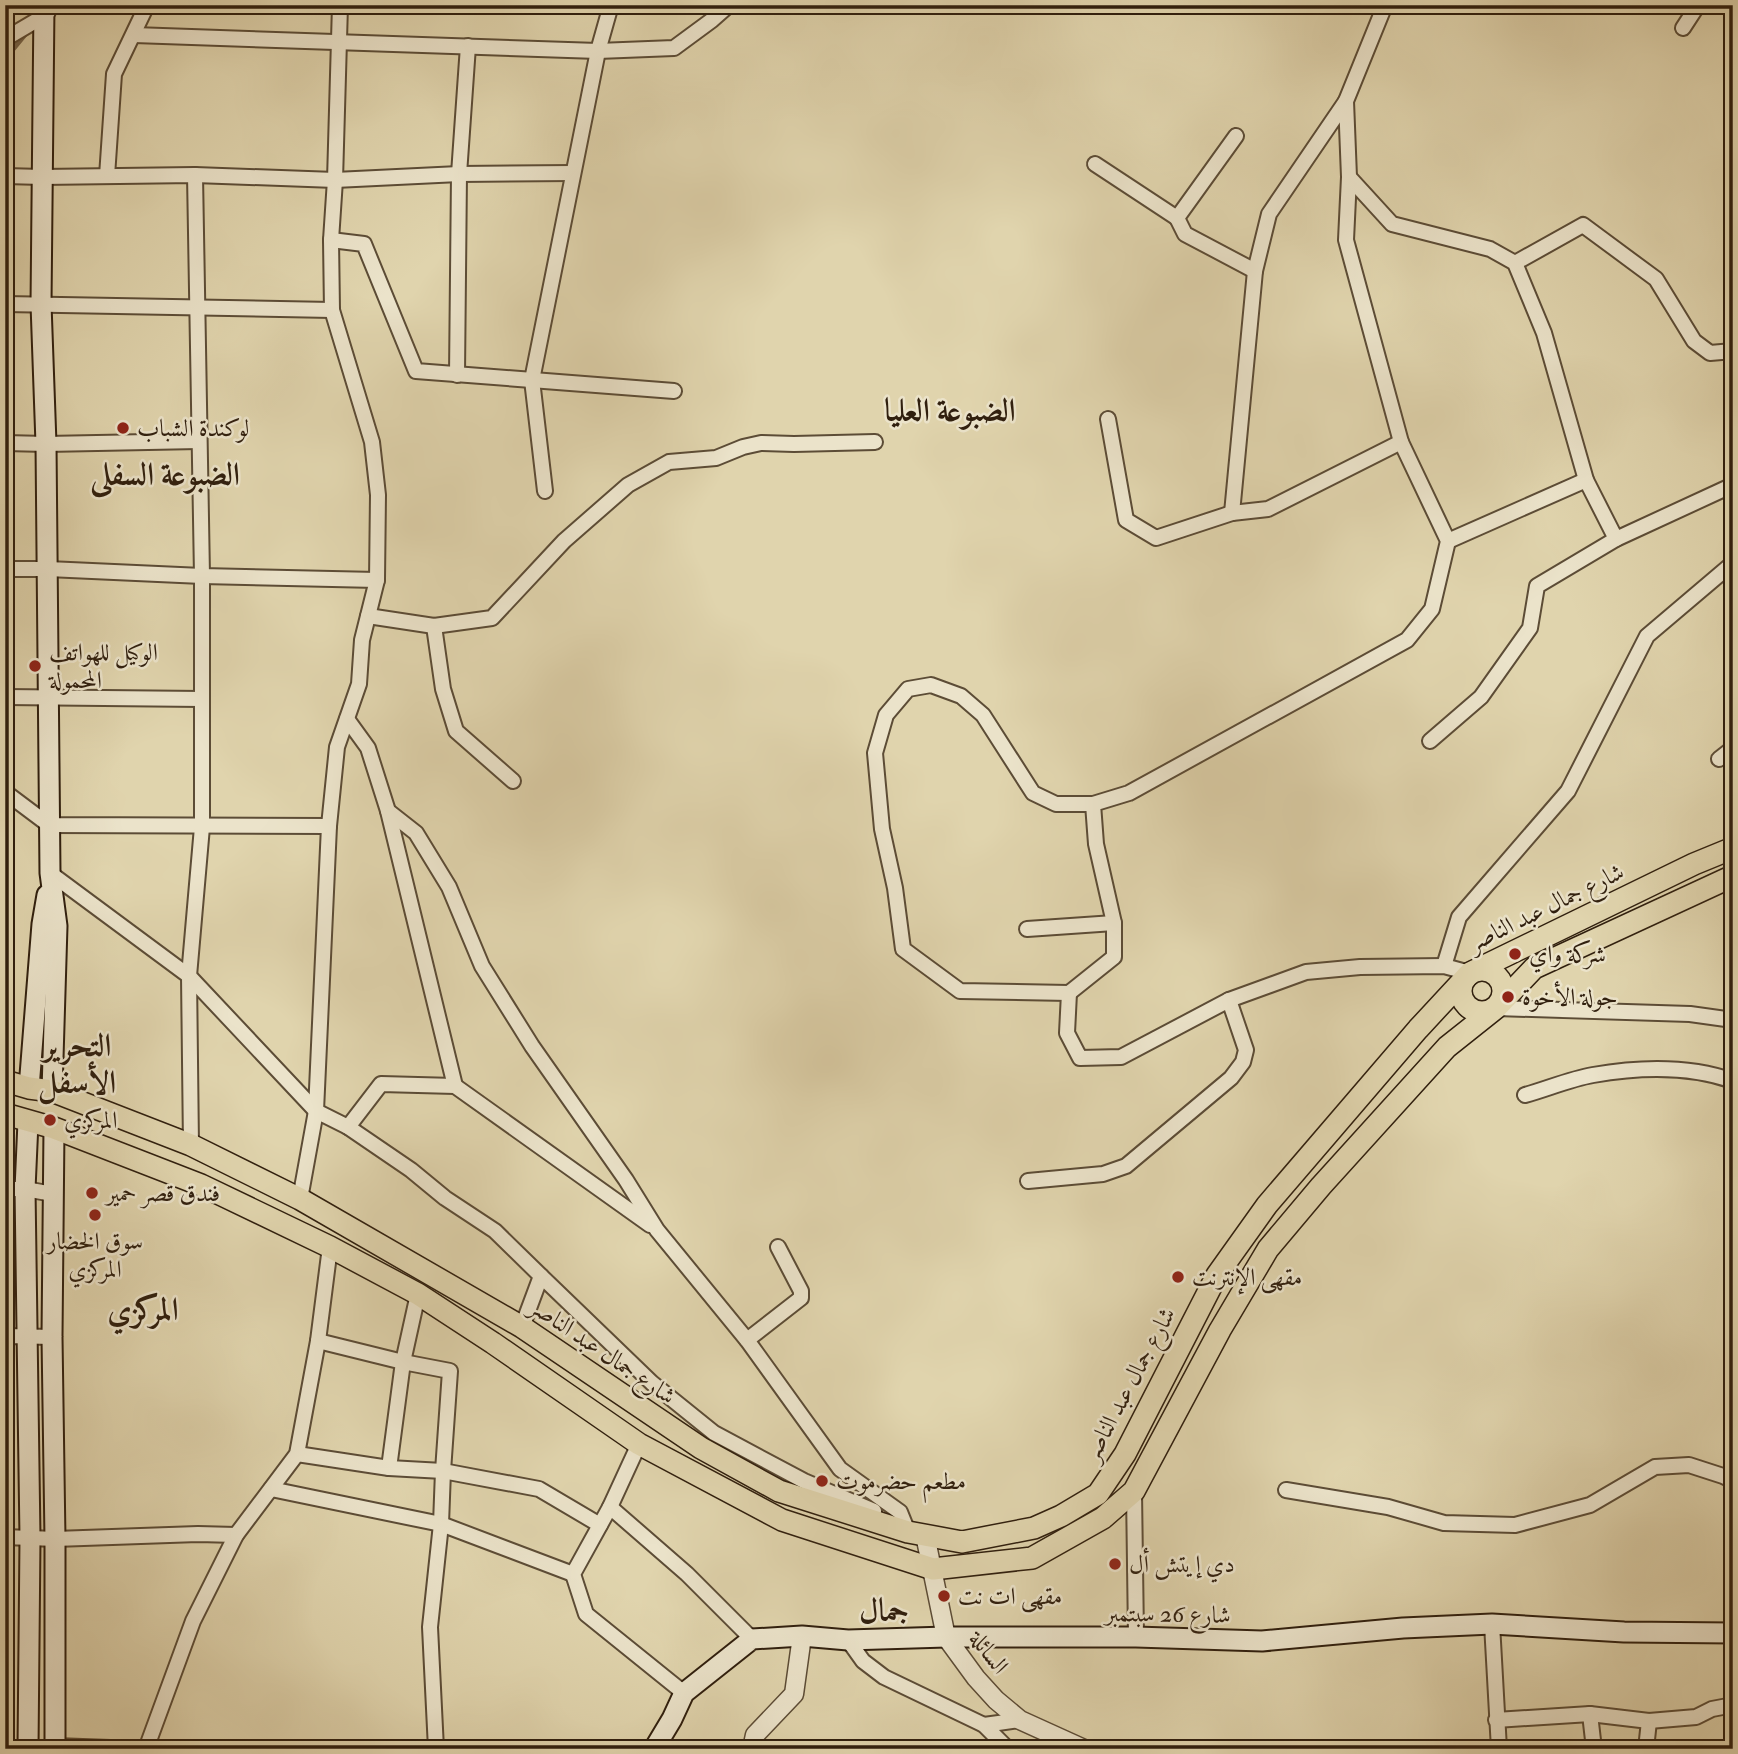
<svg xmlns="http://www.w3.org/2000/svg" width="1738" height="1754" viewBox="0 0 1738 1754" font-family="'IM FELL Double Pica',Amiri,serif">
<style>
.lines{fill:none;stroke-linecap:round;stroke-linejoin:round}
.stream{stroke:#76664d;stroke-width:5}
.minor-casing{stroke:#5c4c36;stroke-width:18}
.tertiary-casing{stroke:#5c4c36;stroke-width:21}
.secondary-casing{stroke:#301f0e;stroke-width:23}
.primary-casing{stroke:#301f0e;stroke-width:24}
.minor{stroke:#ebe3ca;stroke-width:14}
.tertiary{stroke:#ebe3ca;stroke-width:18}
.secondary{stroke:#ebe3ca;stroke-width:19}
.primary{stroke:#e0d4ad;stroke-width:21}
.poi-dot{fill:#8f2418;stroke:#ebe3ca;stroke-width:2.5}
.labels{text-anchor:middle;stroke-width:5;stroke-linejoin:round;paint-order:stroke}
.poi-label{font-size:24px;fill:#301f0e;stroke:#ebe3ca;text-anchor:start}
.street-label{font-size:24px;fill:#301f0e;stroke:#ebe3ca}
.district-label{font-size:32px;font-weight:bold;fill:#301f0e;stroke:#ebe3ca}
</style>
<rect width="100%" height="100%" fill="#e0d4ad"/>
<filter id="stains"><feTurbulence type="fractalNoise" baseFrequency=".00286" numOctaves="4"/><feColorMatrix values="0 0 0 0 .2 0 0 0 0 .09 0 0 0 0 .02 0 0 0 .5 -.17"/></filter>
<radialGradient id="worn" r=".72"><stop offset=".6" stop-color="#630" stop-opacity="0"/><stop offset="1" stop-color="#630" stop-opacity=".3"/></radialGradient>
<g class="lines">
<polyline class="stream" points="5,59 28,31"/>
<g class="minor-casing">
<g id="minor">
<polyline points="1683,28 1698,5"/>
<polyline points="134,35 598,51 674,48 712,20 729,5"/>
<polyline points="5,39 44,16 48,12"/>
<polyline points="1236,136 1177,218 1185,234 1255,271"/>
<polyline points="1095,164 1177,218"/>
<polyline points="5,176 42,177 195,175 335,180 459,174 573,173"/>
<polyline points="107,176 114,74 147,5"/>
<polyline points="1349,177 1392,224 1490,249 1515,263 1544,333 1586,480 1616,539"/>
<polyline points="331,240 364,244 416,371 674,391"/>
<polyline points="1515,263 1583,225 1656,279 1694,341 1710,353 1733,351"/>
<polyline points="5,304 332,310"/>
<polyline points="457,375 459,174 468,46"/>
<polyline points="1108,419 1126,520 1156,538 1232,513 1268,509 1401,442"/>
<polyline points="5,443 46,444 199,441"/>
<polyline points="545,491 532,380 598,51 611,5"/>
<polyline points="1232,513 1255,271 1269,214 1346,101"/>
<polyline points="1448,541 1586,480"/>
<polyline points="5,569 48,569 202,576 377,580"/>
<polyline points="368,616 434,626 492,618 564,541 628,485 669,462 716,458 743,447 761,443 794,444 875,442"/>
<polyline points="434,626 443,689 456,731 513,781"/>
<polyline points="5,697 202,699"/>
<polyline points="347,719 368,748 388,811 416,833 449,887 482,966 532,1046 626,1180 657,1230 747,1340 840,1469 900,1512 908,1532"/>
<polyline points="1430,741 1481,697 1530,628 1537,586 1616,539 1733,485"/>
<polyline points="1719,759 1733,748"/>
<polyline points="5,792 49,825 329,826"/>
<polyline points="1093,804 1096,844 1114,923 1114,957 1069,993 960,991 903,949 895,888 882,829 875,753 886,715 908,689 931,685 961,696 983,715 1033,793 1056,804 1093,804 1129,793 1407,640 1432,609 1448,541 1401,442 1346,240 1349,177 1346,101 1385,5"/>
<polyline points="388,811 455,1086"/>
<polyline points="50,873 189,976 316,1111 348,1127 411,1170 445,1198 495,1231 541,1276 522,1327"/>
<polyline points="1027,929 1114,923"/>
<polyline points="1444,966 1459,917 1568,791 1647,636 1733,563"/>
<polyline points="1069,993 1067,1033 1080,1058 1121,1057 1229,1000 1306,972 1360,967 1444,966 1470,973"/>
<polyline points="1496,1008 1690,1014 1733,1020"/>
<path d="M1525,1095C1547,1089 1570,1079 1593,1075C1639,1067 1688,1065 1733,1081"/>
<polyline points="348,1127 381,1084 455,1086 650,1225"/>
<polyline points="191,1145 189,976 202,827 202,576 195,175"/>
<polyline points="1028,1181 1103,1174 1126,1166 1231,1078 1243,1062 1246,1050 1229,1000"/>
<polyline points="5,1189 25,1189 53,1194"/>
<polyline points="300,1199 316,1111 329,826 337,747 359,684 362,640 377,580 378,495 372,442 332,310 331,240 335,180 340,5"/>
<polyline points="541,1276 652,1383 714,1433 804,1481 874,1511"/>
<polyline points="5,1336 52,1337"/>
<polyline points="747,1340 801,1298 801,1291 778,1247"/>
<polyline points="318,1341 403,1362 450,1371 443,1471 441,1524 430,1627 436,1749"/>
<polyline points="639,1444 610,1507 573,1574 586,1614 684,1693"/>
<polyline points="297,1454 389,1468 443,1471 539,1489 600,1525"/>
<polyline points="389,1468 403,1362 418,1294"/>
<polyline points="271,1489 441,1524 573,1574"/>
<polyline points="1286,1490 1388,1507 1444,1523 1515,1525 1590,1505 1655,1467 1689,1465 1723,1476 1733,1481"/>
<polyline points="1134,1491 1136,1637"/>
<polyline points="610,1507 687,1574 752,1639"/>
<polyline points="5,1537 55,1539 198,1534 236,1535"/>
<polyline points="1492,1624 1499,1749"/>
<polyline points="848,1640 863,1661 884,1677 984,1725 1008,1749"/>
<polyline points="1590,1714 1594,1749"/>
<polyline points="1496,1720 1590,1714 1649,1721 1696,1717 1712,1709 1733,1705"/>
<polyline points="984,1725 1020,1720"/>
<polyline points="55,1746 138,1749"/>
<polyline points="146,1749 193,1621 236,1535 297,1454 318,1341 330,1247"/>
<polyline points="1646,1749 1649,1721"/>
</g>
</g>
<g class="tertiary-casing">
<g id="tertiary">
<polyline points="925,1535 946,1637 976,1678 996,1700 1020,1720 1084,1749"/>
<polyline points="752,1749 755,1735 794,1694 802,1636"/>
</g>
</g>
<g class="secondary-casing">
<g id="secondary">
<polyline points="44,5 41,304 46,444 50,873 57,926 52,1091"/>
<polyline points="29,1088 42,924 47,895"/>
<polyline points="28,1122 25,1189 30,1538 28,1749"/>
<polyline points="54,1128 52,1337 55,1539 55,1749"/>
<polyline points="654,1749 672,1719 684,1693 752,1639 802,1636 848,1640 946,1637 1136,1637 1262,1641 1403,1628 1492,1624 1624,1632 1733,1633"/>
</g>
</g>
<g class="primary-casing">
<g id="primary">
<circle cx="1482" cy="991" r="21"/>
<polyline points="5,1081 29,1088 52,1091 191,1145 300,1199 522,1327 701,1448 779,1491 908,1532 962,1542 1034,1528 1061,1516 1098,1494 1125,1454 1217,1275 1267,1205 1418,1029 1470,973 1694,864 1733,848"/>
<polyline points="5,1114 54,1128 201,1185 330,1247 418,1294 493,1343 639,1444 782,1520 933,1569 1032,1558 1103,1518 1134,1491 1220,1330 1268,1249 1321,1186 1447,1047 1496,1008 1534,968 1733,876"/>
</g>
</g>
<use href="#minor" class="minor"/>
<use href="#tertiary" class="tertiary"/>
<use href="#secondary" class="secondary"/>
<use href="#primary" class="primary"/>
</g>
<g class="poi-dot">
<circle cx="123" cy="428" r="7"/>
<circle cx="35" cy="666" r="7"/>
<circle cx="1515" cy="954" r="7"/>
<circle cx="1508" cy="997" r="7"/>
<circle cx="50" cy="1120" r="7"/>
<circle cx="92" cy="1193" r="7"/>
<circle cx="95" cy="1215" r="7"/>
<circle cx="1178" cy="1277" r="7"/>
<circle cx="822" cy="1481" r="7"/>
<circle cx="1115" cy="1564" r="7"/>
<circle cx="944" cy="1596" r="7"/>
</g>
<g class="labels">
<g class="poi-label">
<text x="137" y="436">لوكندة الشباب</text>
<text x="49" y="660">الوكيل للهواتف<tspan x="49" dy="28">المحمولة</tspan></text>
<text x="1529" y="962">شركة واي</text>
<text x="1522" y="1005">جولة الأخوة</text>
<text x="64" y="1128">المركزي</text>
<text x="106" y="1201">فندق قصر حمير</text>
<text x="95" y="1249" text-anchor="middle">سوق الخضار<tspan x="95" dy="28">المركزي</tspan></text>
<text x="1192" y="1285">مقهى الإنترنت</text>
<text x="836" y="1489">مطعم حضرموت</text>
<text x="1129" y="1572">دي إيتش أل</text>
<text x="958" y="1604">مقهى ات نت</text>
</g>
<g class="street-label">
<text transform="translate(1546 907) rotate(-26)" y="8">شارع جمال عبد الناصر</text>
<text transform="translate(603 1351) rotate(34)" y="8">شارع جمال عبد الناصر</text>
<text transform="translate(1129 1384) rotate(-62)" y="8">شارع جمال عبد الناصر</text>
<text transform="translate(1168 1614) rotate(1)" y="8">شارع 26 سبتمبر</text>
<text transform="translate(989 1652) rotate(52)" y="8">السائلة</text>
</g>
<g class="district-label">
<text x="950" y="421">الضبوعة العليا</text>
<text x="165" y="485">الضبوعة السفلى</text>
<text x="77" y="1056">التحرير<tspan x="77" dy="37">الأسفل</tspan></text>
<text x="143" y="1320">المركزي</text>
<text x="884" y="1621">جمال</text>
</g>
</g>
<rect width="1738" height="1754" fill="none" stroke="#e0d4ad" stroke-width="28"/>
<rect x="7" y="7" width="1724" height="1740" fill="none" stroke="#301f0e" stroke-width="3.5"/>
<rect x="14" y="14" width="1710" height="1726" fill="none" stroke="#301f0e" stroke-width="2"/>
<rect width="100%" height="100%" filter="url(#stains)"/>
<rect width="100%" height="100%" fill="url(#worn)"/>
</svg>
